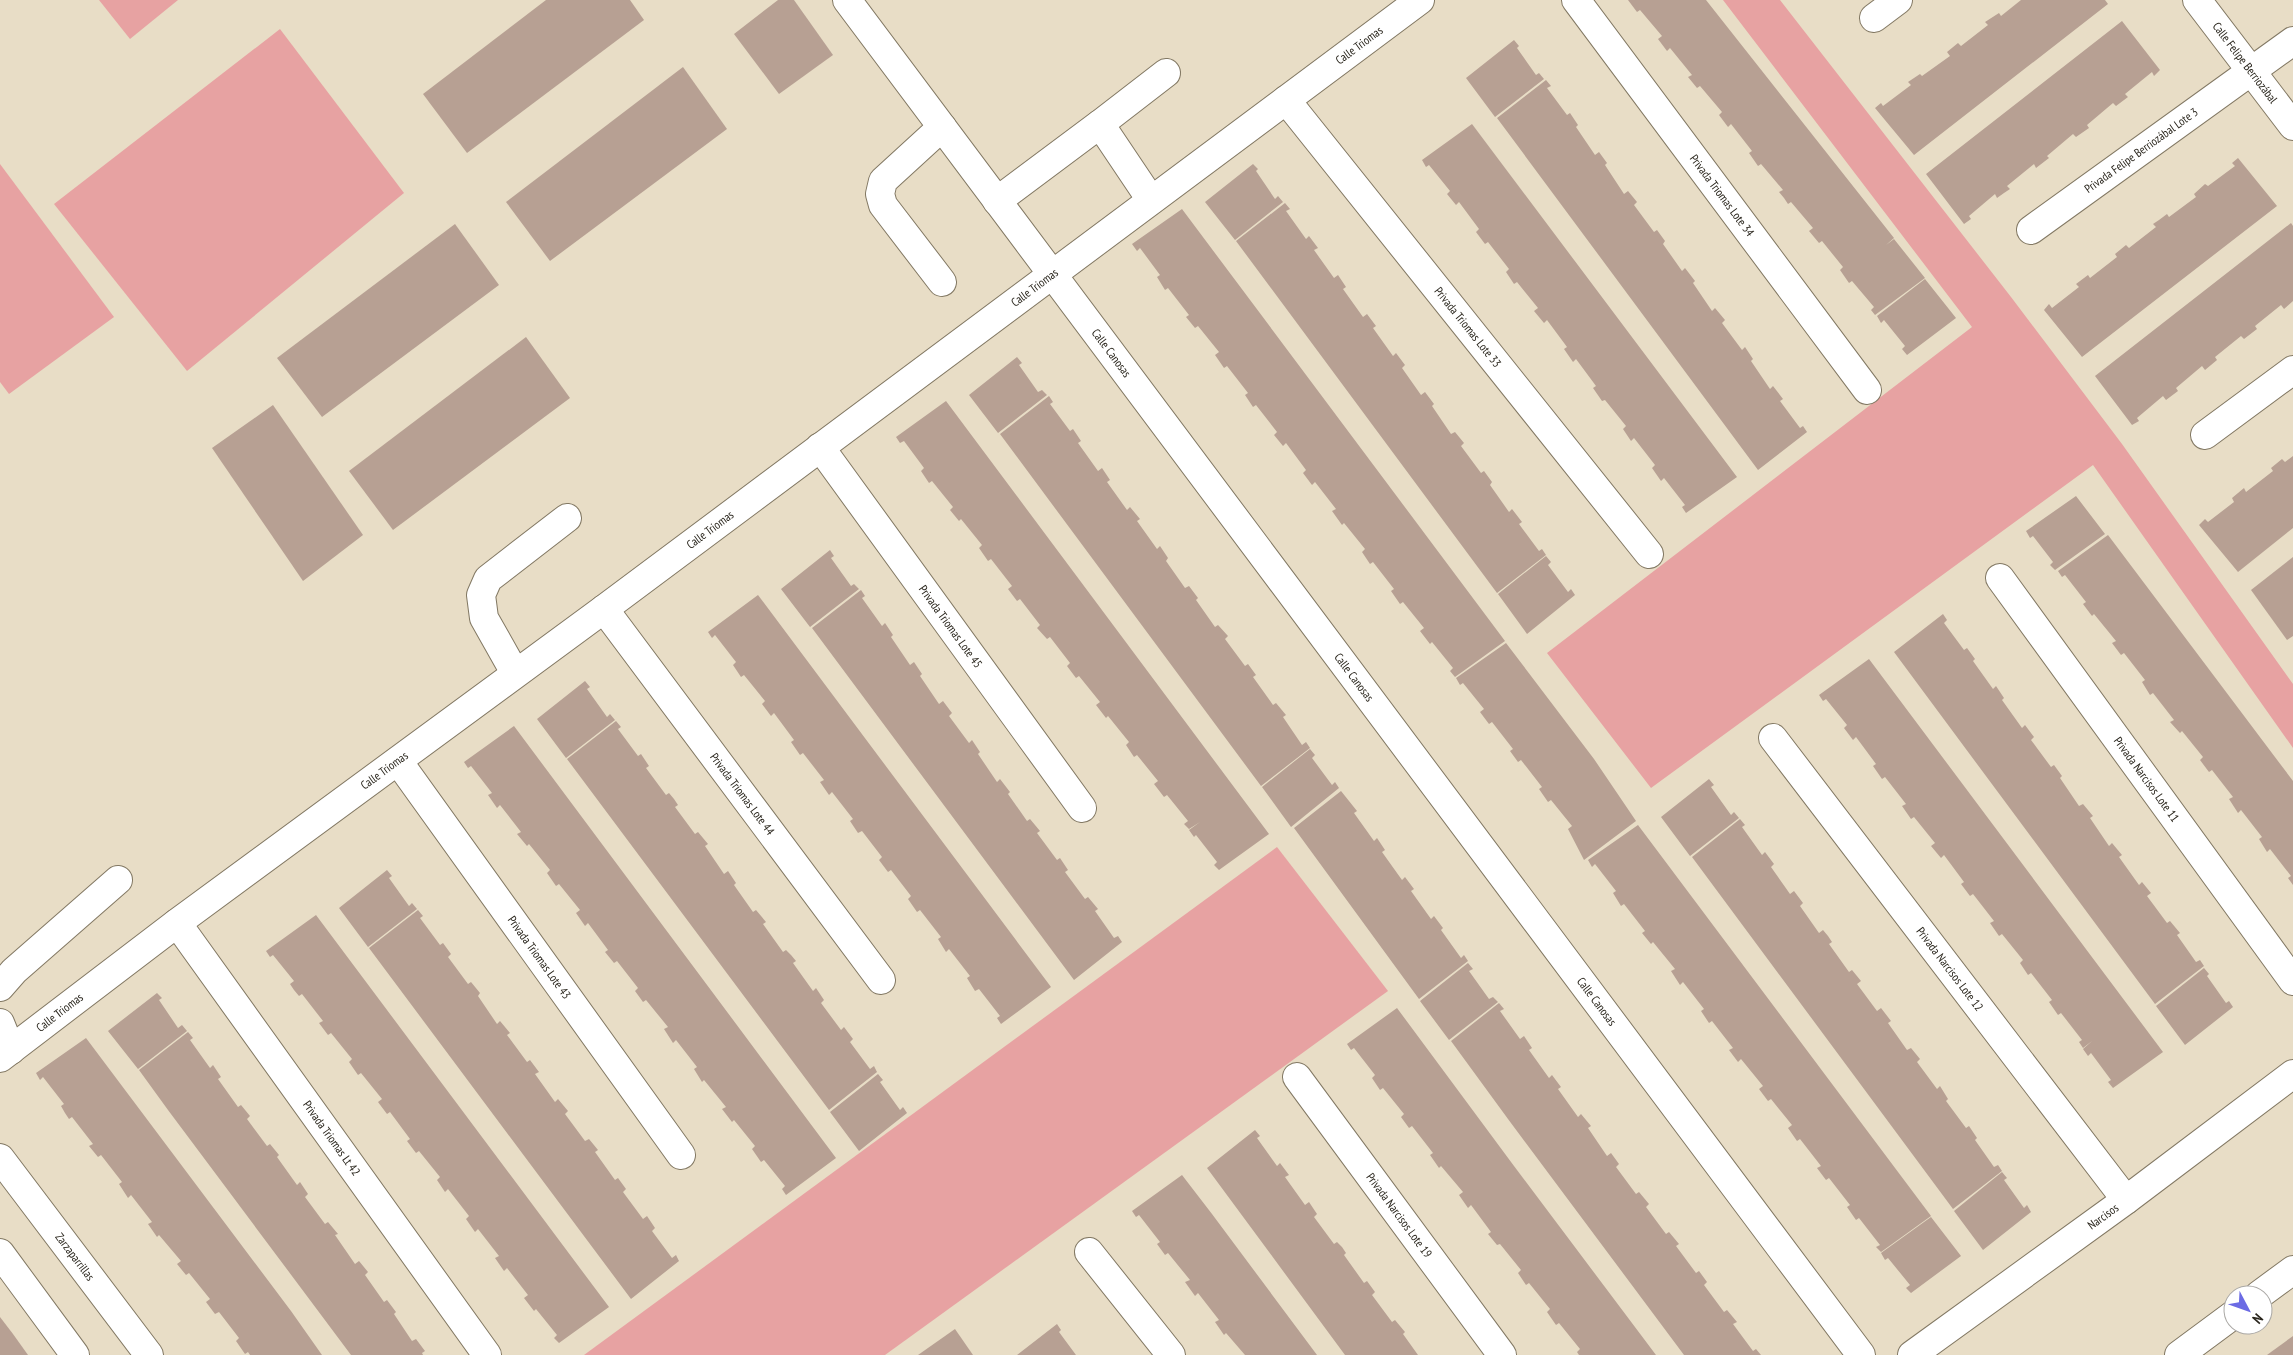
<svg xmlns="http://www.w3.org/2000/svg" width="2293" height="1355" viewBox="0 0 2293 1355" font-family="'PT Sans Narrow',sans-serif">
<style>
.green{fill:#e7a2a2}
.building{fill:#b7a093}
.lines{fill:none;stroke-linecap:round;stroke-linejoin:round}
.minor-casing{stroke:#827863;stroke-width:30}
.minor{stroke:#fff;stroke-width:28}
.labels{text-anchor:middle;stroke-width:4;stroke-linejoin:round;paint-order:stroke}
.street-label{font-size:12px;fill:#2a261d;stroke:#fff}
</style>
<rect width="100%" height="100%" fill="#e8ddc6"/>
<g class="green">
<polygon points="99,0 178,0 130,39"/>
<polygon points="1723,0 1780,0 2011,297 2122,444 2293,684 2293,748 2093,465 1651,788 1547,653 1972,327"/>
<polygon points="280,29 404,193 187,371 54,204"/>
<polygon points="0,164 114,317 9,394 0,382"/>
<polygon points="1277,847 1388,991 885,1355 584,1355"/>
</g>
<g class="building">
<polygon points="546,0 630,0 644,20 467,153 423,94"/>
<polygon points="778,0 794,0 833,55 779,94 734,34"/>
<polygon points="1628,0 1706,0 1894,238 1886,245 1894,239 1925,278 1875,315 1871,310 1874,307 1852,281 1849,283 1840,270 1843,267 1822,241 1819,243 1809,231 1813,228 1791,202 1788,204 1784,198 1779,192 1783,190 1761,164 1758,166 1749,153 1752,151 1731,124 1728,127 1719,115 1722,112 1700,86 1697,88 1688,77 1692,75 1670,48 1667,51 1658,39 1662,36 1640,10 1637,12"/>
<polygon points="2021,0 2105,0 2108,4 1914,155 1875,108 1881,103 1883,106 1911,85 1908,82 1920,74 1922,76 1950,56 1947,52 1958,43 1961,46 1988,25 1985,22 1999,13 2001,16"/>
<polygon points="2122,21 2160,70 2154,76 2152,72 2125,94 2128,97 2116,106 2113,103 2087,125 2089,128 2076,137 2073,134 2047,156 2049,158 2036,168 2034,164 2007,186 2010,189 2004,193 1997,198 1995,194 1969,216 1971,219 1964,224 1926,174"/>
<polygon points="1514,40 1519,46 1517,48 1536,75 1539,73 1544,79 1495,117 1466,78"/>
<polygon points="683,67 727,129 550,261 506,202"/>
<polygon points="1546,80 1551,86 1547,88 1567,115 1570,113 1578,125 1576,127 1595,155 1599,152 1607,163 1605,165 1624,194 1628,191 1637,202 1634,205 1654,232 1657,230 1665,241 1663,244 1682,271 1685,268 1695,281 1693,283 1712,311 1715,308 1725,320 1722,323 1742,350 1745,347 1753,359 1751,361 1770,389 1773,386 1783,399 1780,401 1800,428 1803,426 1807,432 1758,470 1497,118"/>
<polygon points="1472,124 1737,477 1686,513 1682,507 1685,505 1664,478 1661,481 1652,468 1655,465 1634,438 1631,441 1623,429 1626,426 1605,400 1602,401 1593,388 1596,386 1576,359 1573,362 1564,349 1567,347 1547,320 1544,323 1534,311 1538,308 1517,282 1514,284 1506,272 1509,269 1488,242 1485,244 1476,232 1479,229 1459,202 1456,205 1447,194 1450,191 1429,165 1426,167 1422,160"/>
<polygon points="2238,158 2277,206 2082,357 2044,310 2049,304 2052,308 2079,287 2076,284 2088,275 2090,278 2117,257 2115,254 2126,245 2129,248 2156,227 2153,224 2159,220 2167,214 2169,217 2196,197 2194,194 2205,184 2208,186 2235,166 2232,163"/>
<polygon points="1253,164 1258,169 1256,171 1275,199 1278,196 1283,202 1235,240 1205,202"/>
<polygon points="1285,203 1290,209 1286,211 1306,239 1309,236 1318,248 1314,250 1334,278 1338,275 1346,287 1343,289 1363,317 1367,314 1376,326 1373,328 1393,356 1396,353 1405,365 1402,368 1421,395 1425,392 1434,404 1432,406 1451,434 1455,432 1464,443 1461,446 1481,473 1484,471 1492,482 1490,485 1509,512 1512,509 1522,522 1519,524 1539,551 1542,549 1546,555 1497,593 1236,241"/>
<polygon points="1182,209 1505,641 1455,677 1450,671 1453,668 1432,642 1430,644 1420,631 1424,628 1403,602 1400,604 1391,591 1394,589 1373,562 1370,564 1362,552 1365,549 1344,523 1342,525 1332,511 1336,509 1315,482 1312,485 1303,473 1306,470 1286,443 1283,446 1274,435 1277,432 1256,405 1253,407 1245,395 1248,393 1227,366 1224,368 1215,355 1219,352 1198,326 1195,328 1186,317 1189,315 1168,288 1165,290 1157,277 1160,275 1140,248 1137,251 1132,244"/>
<polygon points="2291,223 2293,226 2293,301 2284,309 2281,305 2255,326 2257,329 2244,339 2241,336 2215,357 2217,360 2205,370 2202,366 2176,388 2178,391 2166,400 2163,396 2137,418 2139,421 2132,425 2095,376"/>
<polygon points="455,224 499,285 322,417 277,358"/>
<polygon points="1925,279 1956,318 1907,355 1902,349 1905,346 1884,320 1881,323 1877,316"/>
<polygon points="526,337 570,398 393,530 349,471"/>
<polygon points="1017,357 1022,363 1019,365 1038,392 1042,390 1047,395 998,433 969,395"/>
<polygon points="1049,396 1053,402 1050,404 1070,431 1073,429 1081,441 1078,443 1098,471 1102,468 1110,480 1107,482 1127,510 1130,507 1140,519 1137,521 1157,549 1160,546 1168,558 1166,561 1185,588 1189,586 1198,598 1196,600 1215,627 1218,625 1228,636 1225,639 1245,666 1248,664 1256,675 1253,677 1273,705 1276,703 1286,715 1283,717 1302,745 1306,742 1310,748 1261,786 1000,434"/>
<polygon points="946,401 1269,834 1219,870 1214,865 1217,862 1196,835 1194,837 1189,830 1200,822 1189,829 1184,824 1188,821 1167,795 1164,797 1154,784 1158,781 1137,755 1134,757 1126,745 1129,742 1108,716 1106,718 1096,705 1100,702 1079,676 1076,678 1067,666 1070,663 1050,637 1047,639 1037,628 1040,625 1020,599 1017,601 1008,589 1012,586 991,559 988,561 979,548 982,545 961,519 959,521 950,510 953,507 932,481 929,483 921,471 924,468 904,441 900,443 896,437"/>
<polygon points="273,405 363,535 303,581 212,448"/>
<polygon points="2293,456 2293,528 2238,572 2199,525 2205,519 2208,522 2234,502 2232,498 2244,488 2246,492 2273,471 2271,468 2282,459 2285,462"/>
<polygon points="2076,496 2105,534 2055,570 2050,565 2053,562 2033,536 2030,538 2026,531"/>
<polygon points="2108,535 2293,781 2293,885 2288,878 2291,876 2270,849 2267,852 2259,839 2262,837 2241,810 2238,813 2229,799 2233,797 2212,770 2209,772 2200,760 2203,757 2182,731 2180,733 2170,722 2174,720 2153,693 2150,695 2142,682 2145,680 2124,653 2121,655 2112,643 2116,641 2094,614 2092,616 2083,604 2086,602 2065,575 2062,577 2058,571"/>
<polygon points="830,550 834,556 831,558 851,586 854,584 859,589 810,627 781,589"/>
<polygon points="1546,556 1551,562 1548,565 1568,592 1571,589 1575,595 1527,634 1498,594"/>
<polygon points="2293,557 2293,636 2287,640 2251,590"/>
<polygon points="861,590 865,596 862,598 882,626 885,623 893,635 891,637 910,665 914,662 922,674 920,676 939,704 943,701 952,713 949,716 969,743 972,740 980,752 978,754 997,782 1000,779 1010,792 1008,794 1027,821 1030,819 1040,831 1037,833 1057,860 1060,858 1068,870 1065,872 1085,899 1088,897 1098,909 1095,911 1114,938 1118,936 1122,942 1074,980 812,628"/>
<polygon points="758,595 1051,987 1001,1024 997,1018 1000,1016 979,989 975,991 967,978 970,976 949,949 946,952 938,939 941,937 920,910 917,912 908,899 911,896 891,870 888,872 879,860 882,857 862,831 858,833 850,821 853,819 832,792 829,795 820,782 824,780 803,753 800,755 791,742 794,740 774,713 771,716 762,704 765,701 744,675 741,677 733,665 736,662 715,635 712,638 708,632"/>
<polygon points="1943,614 1947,620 1944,623 1964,650 1967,648 1975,659 1973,661 1993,689 1996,686 2004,698 2002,700 2022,728 2025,725 2034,737 2031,740 2051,767 2054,765 2062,776 2060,778 2079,806 2083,804 2093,816 2090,818 2109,846 2112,843 2122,855 2119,857 2139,885 2142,882 2151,893 2147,896 2167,923 2170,921 2180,933 2177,935 2196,962 2200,960 2204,966 2155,1004 1894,652"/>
<polygon points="1506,643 1594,759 1636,821 1584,860 1568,829 1572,826 1551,800 1548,802 1539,789 1542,787 1521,760 1518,762 1510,751 1513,749 1492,722 1489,724 1480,712 1484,709 1463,683 1460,685 1456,678"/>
<polygon points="1869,659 2163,1052 2113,1088 2108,1082 2111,1080 2091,1053 2088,1056 2083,1049 2092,1041 2083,1048 2079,1042 2082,1040 2061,1013 2058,1015 2049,1002 2052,1000 2031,973 2028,975 2020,963 2023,960 2002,934 1999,936 1990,923 1994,921 1973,894 1970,896 1961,884 1964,882 1944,855 1941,858 1931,846 1935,843 1914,817 1911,819 1902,806 1906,804 1885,777 1882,779 1873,766 1876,764 1856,737 1853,740 1844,728 1847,725 1826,699 1823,701 1819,695"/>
<polygon points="585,681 590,687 587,689 607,717 610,714 615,720 566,758 537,719"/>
<polygon points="616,721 621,727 618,729 638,756 641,754 649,766 646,768 666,795 669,793 674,799 678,805 675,807 695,834 698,832 708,844 705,846 724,874 728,871 736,883 734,885 753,912 756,910 766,922 763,924 783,952 786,950 791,955 796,961 793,963 813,991 816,988 824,1000 821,1003 841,1030 844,1027 853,1039 850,1042 870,1069 874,1066 877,1072 829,1110 567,759"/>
<polygon points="514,726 836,1158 786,1195 782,1189 785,1186 764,1160 761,1162 752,1149 755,1146 734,1120 732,1122 722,1109 726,1107 704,1080 702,1082 694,1069 697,1067 676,1040 673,1043 664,1029 668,1027 646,1000 643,1002 635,991 638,988 617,961 614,963 605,952 608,950 588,923 585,926 576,913 580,910 559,884 556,886 547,873 550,870 529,844 527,846 517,834 521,832 500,805 497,808 488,795 492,793 471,766 468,768 464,762"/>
<polygon points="1310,749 1315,755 1312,758 1332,785 1335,782 1339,788 1291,827 1262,787"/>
<polygon points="1709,779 1714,785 1711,787 1731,815 1734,812 1739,818 1690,856 1661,817"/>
<polygon points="1341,791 1357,811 1354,813 1374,841 1377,838 1385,850 1382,852 1402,880 1405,877 1414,889 1411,891 1431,919 1434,916 1443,928 1441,930 1461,958 1464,955 1468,961 1419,999 1294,828"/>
<polygon points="1740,819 1745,825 1742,827 1762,855 1765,852 1774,864 1771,867 1790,894 1794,891 1803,903 1800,906 1819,933 1823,930 1828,936 1832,942 1829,944 1849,972 1852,970 1861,981 1857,984 1877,1011 1881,1008 1891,1021 1888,1023 1907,1050 1911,1048 1920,1059 1917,1062 1937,1089 1940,1086 1948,1099 1946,1101 1966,1128 1969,1126 1977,1138 1975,1140 1994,1167 1998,1165 2002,1171 1953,1209 1692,857"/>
<polygon points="1638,825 1931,1216 1881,1252 1876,1247 1880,1245 1859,1218 1856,1220 1847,1207 1850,1205 1829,1178 1826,1180 1817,1168 1821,1166 1800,1139 1797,1141 1788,1128 1792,1125 1771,1099 1768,1101 1759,1089 1763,1086 1741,1059 1738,1062 1729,1050 1733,1048 1712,1021 1709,1023 1701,1011 1704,1009 1683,982 1680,985 1671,971 1675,969 1653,942 1651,944 1642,933 1645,931 1624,904 1621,906 1613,893 1616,891 1595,864 1592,867 1588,860"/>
<polygon points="387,870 392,876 389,878 409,906 412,903 417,909 368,947 339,908"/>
<polygon points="418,910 423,916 420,918 440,945 443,943 451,954 448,957 468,984 471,982 480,993 478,996 497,1024 500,1021 510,1033 507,1035 527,1062 530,1060 539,1072 535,1074 555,1102 558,1099 568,1111 565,1114 585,1141 589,1139 598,1150 595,1152 615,1180 618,1178 626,1189 623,1192 643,1219 647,1216 655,1228 652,1231 672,1258 676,1255 679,1261 631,1299 369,948"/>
<polygon points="316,915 609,1307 559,1343 554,1338 557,1335 536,1309 534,1311 524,1298 528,1295 507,1268 504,1271 495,1258 499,1256 478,1229 475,1232 466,1219 469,1216 448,1189 445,1192 437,1180 440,1177 419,1151 416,1153 407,1141 410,1139 390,1112 387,1114 378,1102 382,1099 361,1073 358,1075 349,1062 352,1059 331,1033 328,1035 319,1023 323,1021 302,994 299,996 294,990 290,984 294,981 273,955 270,957 266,951"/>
<polygon points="1468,963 1473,969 1469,971 1489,999 1493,997 1498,1002 1449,1040 1420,1001"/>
<polygon points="2204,968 2209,974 2207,976 2226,1003 2229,1001 2233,1007 2185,1045 2156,1006"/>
<polygon points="157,993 162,998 159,1000 178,1028 182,1025 187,1031 138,1069 108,1031"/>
<polygon points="1499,1003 1504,1009 1500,1011 1520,1039 1524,1036 1532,1048 1529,1050 1549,1078 1552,1075 1561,1087 1558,1089 1578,1117 1581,1114 1591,1126 1588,1128 1607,1156 1611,1153 1619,1164 1616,1167 1636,1194 1639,1192 1649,1204 1646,1207 1666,1234 1669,1232 1679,1244 1676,1246 1696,1273 1699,1271 1707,1282 1704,1285 1724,1312 1727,1310 1737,1322 1733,1324 1753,1351 1756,1349 1761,1355 1684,1355 1508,1119 1451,1041"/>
<polygon points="1397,1008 1514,1166 1656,1355 1579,1355 1577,1352 1580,1349 1559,1323 1556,1325 1547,1312 1550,1309 1529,1283 1526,1285 1518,1273 1521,1270 1500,1244 1497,1245 1488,1234 1491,1232 1471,1205 1468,1208 1459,1195 1463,1192 1441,1166 1439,1168 1430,1155 1433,1153 1412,1126 1409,1128 1401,1117 1404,1114 1383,1088 1380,1090 1372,1078 1375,1075 1354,1048 1351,1050 1347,1044"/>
<polygon points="188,1032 193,1038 190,1040 210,1068 213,1065 221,1077 218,1079 238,1107 241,1105 250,1116 247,1119 267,1146 270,1144 279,1155 277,1157 297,1185 300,1182 308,1194 305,1197 325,1224 328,1222 338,1234 335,1235 355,1264 359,1261 368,1272 365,1275 384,1302 387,1300 396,1312 394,1314 412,1341 416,1339 425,1351 422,1353 423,1355 351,1355 168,1110 139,1070"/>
<polygon points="86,1038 291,1311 322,1355 250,1355 248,1352 245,1354 236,1341 239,1338 219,1312 215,1314 206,1302 210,1299 189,1273 186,1275 177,1264 181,1261 159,1235 157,1237 148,1224 152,1222 131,1195 128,1198 119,1184 122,1182 101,1155 98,1157 89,1146 93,1144 72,1117 69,1119 65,1113 61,1106 64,1104 43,1077 40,1080 36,1073"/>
<polygon points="878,1074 883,1080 880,1082 900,1110 903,1107 907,1113 859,1151 830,1112"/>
<polygon points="1255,1130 1260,1136 1257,1138 1277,1166 1280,1163 1289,1175 1285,1177 1305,1205 1309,1202 1317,1214 1314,1217 1334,1244 1337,1242 1342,1247 1346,1253 1344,1255 1364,1283 1367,1281 1375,1292 1372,1295 1392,1322 1395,1320 1405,1332 1403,1334 1418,1355 1345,1355 1207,1168"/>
<polygon points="2002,1172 2007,1178 2004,1180 2024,1208 2027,1205 2031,1212 1983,1250 1954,1211"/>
<polygon points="1182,1175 1212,1214 1317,1355 1245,1355 1226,1333 1224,1335 1215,1322 1219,1320 1198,1293 1195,1296 1185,1282 1190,1280 1168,1253 1165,1255 1157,1244 1160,1242 1139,1215 1136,1217 1132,1211"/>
<polygon points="1931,1217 1961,1256 1911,1293 1906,1288 1910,1285 1888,1258 1885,1260 1881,1253"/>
<polygon points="0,1317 13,1334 28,1355 0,1355"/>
<polygon points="1057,1324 1061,1330 1059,1332 1076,1355 1017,1355"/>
<polygon points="955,1329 973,1355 918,1355"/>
<polygon points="2293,1336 2293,1355 2267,1355 2271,1352"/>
</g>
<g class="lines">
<g class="minor-casing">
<g id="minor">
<path id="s1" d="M847,0L1861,1355"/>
<path id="s2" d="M1576,0L1867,390"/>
<path id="s3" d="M2197,0L2293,126"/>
<polyline points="1874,18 1898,0"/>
<path id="s4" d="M1286,100L1649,554"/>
<polyline points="1100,124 1166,73"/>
<polyline points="997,201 1100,124 1151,200"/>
<path id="s5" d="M2031,230L2293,41"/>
<polyline points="942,282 883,205 880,194 883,181 942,127"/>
<polyline points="2205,435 2293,370"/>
<path id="s6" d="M820,447L1082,808"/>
<path id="s7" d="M2000,578L2293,981"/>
<path id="s8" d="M604,609L881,980"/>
<polyline points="515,673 484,618 481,595 488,579 567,518"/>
<path id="s9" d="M1773,738L2126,1200"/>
<path id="s10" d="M398,761L681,1155"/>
<path id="s11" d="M177,923L487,1355"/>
<polyline points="0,987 14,971 118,880"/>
<polyline points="0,1023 11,1050"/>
<path id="s12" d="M0,1058L177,923L604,609L1420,0"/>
<path id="s13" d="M1297,1077L1502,1355"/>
<path id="s14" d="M0,1158L149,1355"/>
<polyline points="1089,1252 1171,1355"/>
<polyline points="0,1253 75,1355"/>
<polyline points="2259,1295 2293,1270"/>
<path id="s15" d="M1912,1355L2126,1200L2293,1074"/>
<polyline points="2179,1355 2233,1315"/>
</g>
</g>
<use href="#minor" class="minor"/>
</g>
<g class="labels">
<g class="street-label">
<text dy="4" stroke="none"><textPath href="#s12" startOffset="1695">Calle Triomas</textPath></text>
<text dy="4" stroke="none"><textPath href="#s3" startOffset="79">Calle Felipe Berriozábal</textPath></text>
<text dy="4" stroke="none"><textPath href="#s5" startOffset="136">Privada Felipe Berriozábal Lote 3</textPath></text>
<text dy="4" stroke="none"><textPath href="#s2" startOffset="244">Privada Triomas Lote 34</textPath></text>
<text dy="4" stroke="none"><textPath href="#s12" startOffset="1290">Calle Triomas</textPath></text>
<text dy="4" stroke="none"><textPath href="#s4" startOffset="291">Privada Triomas Lote 33</textPath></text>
<text dy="4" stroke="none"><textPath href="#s1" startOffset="441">Calle Canosas</textPath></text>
<text dy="4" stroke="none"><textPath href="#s12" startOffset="885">Calle Triomas</textPath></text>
<text dy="4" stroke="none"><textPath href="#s6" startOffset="222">Privada Triomas Lote 45</textPath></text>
<text dy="4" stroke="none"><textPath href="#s1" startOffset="846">Calle Canosas</textPath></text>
<text dy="4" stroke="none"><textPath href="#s12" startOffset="480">Calle Triomas</textPath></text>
<text dy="4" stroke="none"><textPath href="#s7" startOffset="249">Privada Narcisos Lote 11</textPath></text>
<text dy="4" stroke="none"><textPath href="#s8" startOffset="231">Privada Triomas Lote 44</textPath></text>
<text dy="4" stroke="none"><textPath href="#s10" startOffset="242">Privada Triomas Lote 43</textPath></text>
<text dy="4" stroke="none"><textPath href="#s9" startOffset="291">Privada Narcisos Lote 12</textPath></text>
<text dy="4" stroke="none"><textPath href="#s1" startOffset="1251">Calle Canosas</textPath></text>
<text dy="4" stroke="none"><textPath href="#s12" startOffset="75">Calle Triomas</textPath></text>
<text dy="4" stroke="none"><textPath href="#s11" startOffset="265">Privada Triomas Lt 42</textPath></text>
<text dy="4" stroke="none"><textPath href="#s13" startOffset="172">Privada Narcisos Lote 19</textPath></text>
<text dy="4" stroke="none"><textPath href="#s15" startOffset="236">Narcisos</textPath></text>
<text dy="4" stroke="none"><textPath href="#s14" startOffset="124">Zarzaparrillas</textPath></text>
</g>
</g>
<g transform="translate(2248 1310) rotate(131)"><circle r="24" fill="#ffffff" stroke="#aaa8a5"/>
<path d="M0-4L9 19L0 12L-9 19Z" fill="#6c6be4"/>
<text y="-8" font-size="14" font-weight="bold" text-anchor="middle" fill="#2a261d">N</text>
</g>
</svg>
